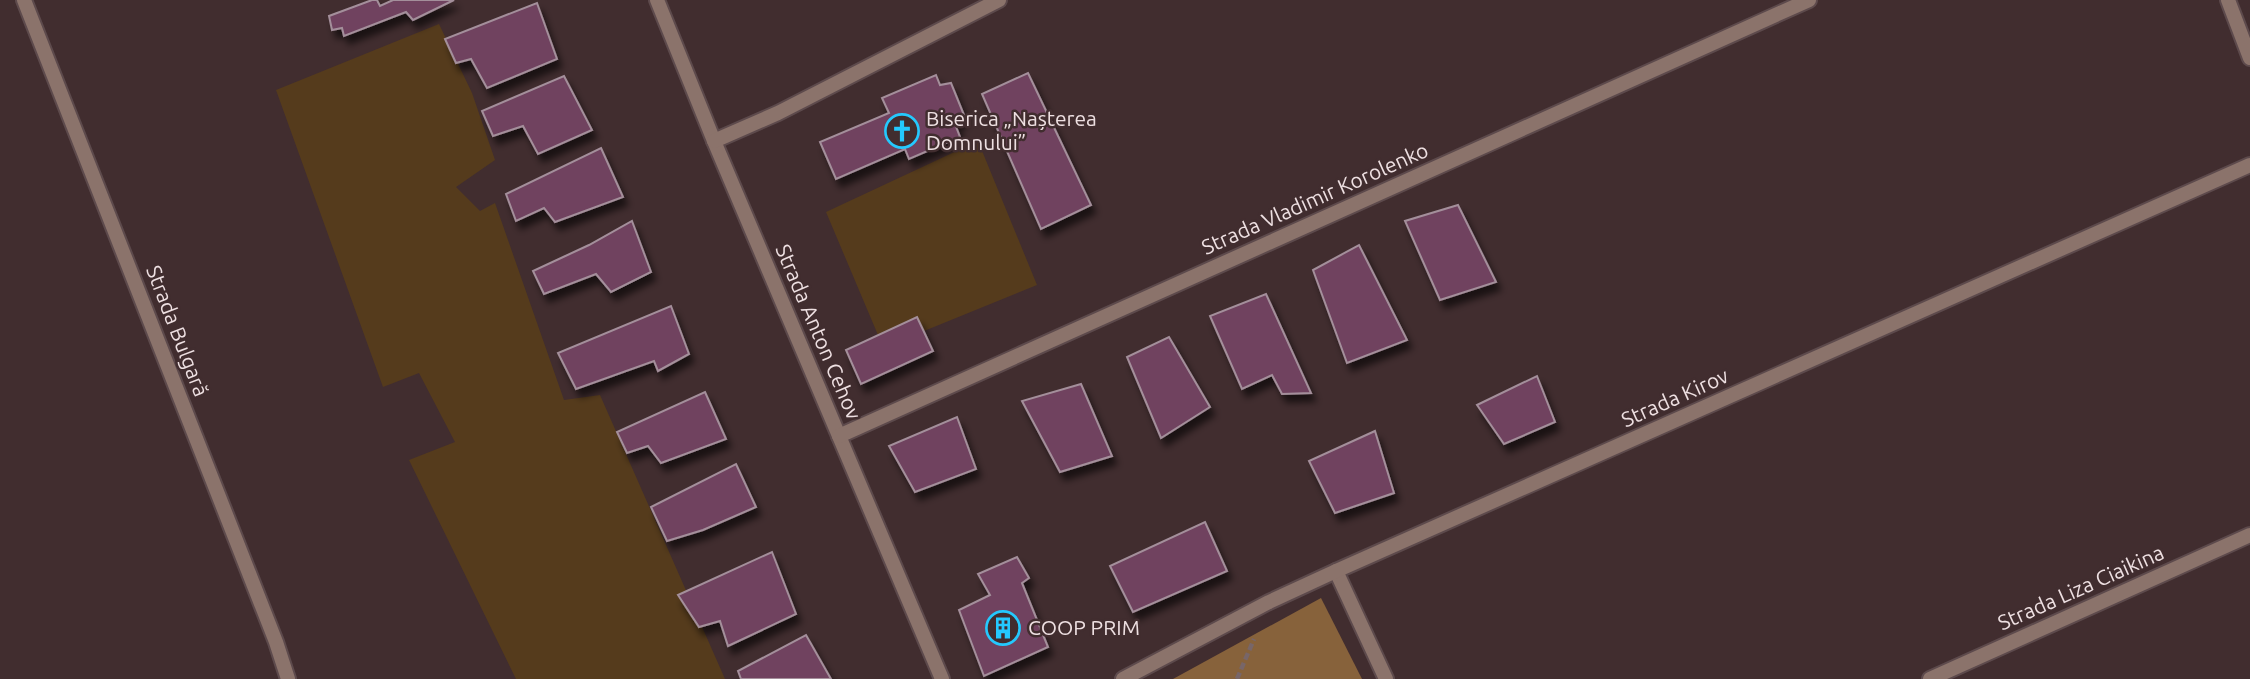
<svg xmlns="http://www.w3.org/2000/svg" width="2250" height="679" viewBox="0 0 2250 679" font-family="Ubuntu,sans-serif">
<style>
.green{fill:#553b1c}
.forest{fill:#87623b}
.building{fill:#6f435f;stroke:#a48f9b;stroke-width:2;filter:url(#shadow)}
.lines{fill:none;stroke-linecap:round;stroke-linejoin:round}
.minor-casing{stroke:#5d4a4c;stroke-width:18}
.path{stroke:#786668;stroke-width:4.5;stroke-dasharray:7 3.5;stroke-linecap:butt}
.minor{stroke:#8b736b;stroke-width:14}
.labels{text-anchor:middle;stroke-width:5;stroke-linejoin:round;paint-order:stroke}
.poi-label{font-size:21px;fill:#eee0e2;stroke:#412d2f;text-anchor:start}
.street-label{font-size:21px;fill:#eee0e2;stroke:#412d2f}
</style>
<defs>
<filter id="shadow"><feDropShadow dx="4.5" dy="8" stdDeviation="3.5" flood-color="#0009"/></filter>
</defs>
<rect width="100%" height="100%" fill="#412d2f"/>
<g class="green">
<polygon points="439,24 472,93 495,160 456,187 480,211 495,203 564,400 600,395 725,679 516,679 409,460 455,442 419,373 383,387 276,90"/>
<polygon points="978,141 1037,285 924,331 917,317 878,335 826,212"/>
</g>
<polygon class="forest" points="1321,598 1362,679 1173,679"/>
<g class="building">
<polygon points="372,0 377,0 380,6 393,0 454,0 413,20 406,12 344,36 342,28 332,30 329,16"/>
<polygon points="537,3 557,59 487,88 471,59 456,63 445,39"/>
<polygon points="1028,73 1091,205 1041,229 982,94"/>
<polygon points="936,75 940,85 951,83 964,115 955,124 960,137 909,159 905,149 836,179 820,142 889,113 882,98"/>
<polygon points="564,76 592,130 538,154 523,126 493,136 482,111"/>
<polygon points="601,148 623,197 555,222 544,208 516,221 506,194"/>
<polygon points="1458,205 1496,282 1440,300 1405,221"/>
<polygon points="632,221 651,272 611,292 596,274 544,294 533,271 589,245"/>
<polygon points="1359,245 1407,340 1347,363 1313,270"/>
<polygon points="1266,294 1311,393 1282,394 1272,375 1242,389 1210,316"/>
<polygon points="671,306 689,354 658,371 654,361 576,389 558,353"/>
<polygon points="917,317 933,351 861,384 846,350"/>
<polygon points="1169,337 1210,407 1161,438 1127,357"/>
<polygon points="1537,376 1555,422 1504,444 1477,405"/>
<polygon points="1081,384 1112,456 1060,472 1022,401"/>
<polygon points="705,392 726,439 661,463 648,446 627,453 617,432"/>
<polygon points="957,417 976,469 915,492 889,446"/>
<polygon points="1375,431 1394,493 1335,513 1309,461"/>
<polygon points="736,464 756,507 703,530 667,541 651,507"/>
<polygon points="1205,522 1227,571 1133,612 1110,566"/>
<polygon points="772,552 796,614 728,646 720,621 699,627 678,595"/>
<polygon points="1017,557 1029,578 1022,583 1048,647 984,676 959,610 990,595 978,574"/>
<polygon points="806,635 831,679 741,679 738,671"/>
</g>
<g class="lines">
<g class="minor-casing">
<g id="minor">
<polyline points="24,0 276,642 288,679"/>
<polyline points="657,0 714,141 942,679"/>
<polyline points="2228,0 2250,58"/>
<polyline points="714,141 778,113 999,0"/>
<polyline points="839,436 1809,0"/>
<polyline points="1336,571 1386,679"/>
<polyline points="1123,679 1269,602 1336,571 2250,165"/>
<polyline points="1930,679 2250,535"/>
</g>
</g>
<polyline class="path" points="1237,679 1254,639"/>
<use href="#minor" class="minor"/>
</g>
<defs>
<g id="church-ring" transform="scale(1.75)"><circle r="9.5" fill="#412d2f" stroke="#24c9fe" stroke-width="1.5"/><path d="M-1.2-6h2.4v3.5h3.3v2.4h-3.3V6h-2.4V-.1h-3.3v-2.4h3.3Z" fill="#24c9fe"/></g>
<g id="building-ring" transform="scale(1.75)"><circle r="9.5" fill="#412d2f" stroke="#24c9fe" stroke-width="1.5"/><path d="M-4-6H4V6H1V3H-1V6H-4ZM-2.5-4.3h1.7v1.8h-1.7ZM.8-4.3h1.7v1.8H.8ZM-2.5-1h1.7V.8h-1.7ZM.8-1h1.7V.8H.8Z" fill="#24c9fe"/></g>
</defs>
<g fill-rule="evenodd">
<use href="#church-ring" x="902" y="131"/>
<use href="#building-ring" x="1003" y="628"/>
</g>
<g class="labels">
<g class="poi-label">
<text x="926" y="126">Biserica „Nașterea<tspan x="926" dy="24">Domnului”</tspan></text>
<text x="1028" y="635">COOP PRIM</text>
</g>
<g class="street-label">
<text transform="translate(1315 199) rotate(-24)" y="7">Strada Vladimir Korolenko</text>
<text transform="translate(177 331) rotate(69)" y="7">Strada Bulgară</text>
<text transform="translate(818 332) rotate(67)" y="7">Strada Anton Cehov</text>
<text transform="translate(1675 398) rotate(-24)" y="7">Strada Kirov</text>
<text transform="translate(2081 588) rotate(-24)" y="7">Strada Liza Ciaikina</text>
</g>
</g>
</svg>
